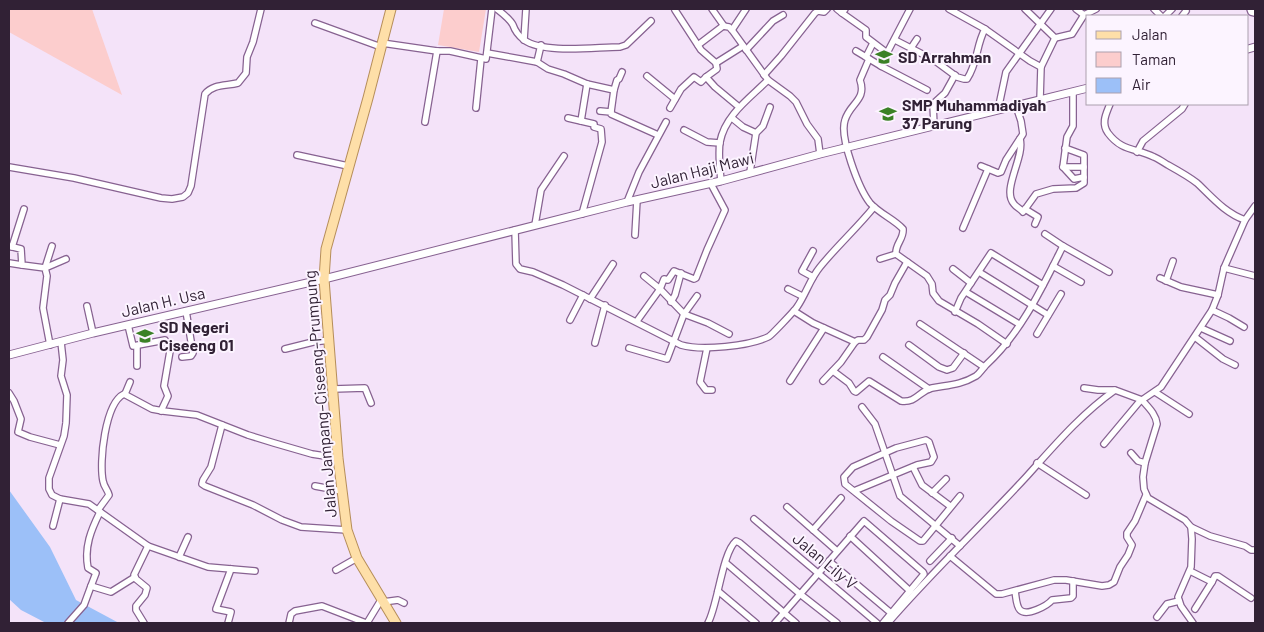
<svg xmlns="http://www.w3.org/2000/svg" width="1264" height="632" viewBox="0 0 1264 632" font-family="Barlow,sans-serif">
<style>
.green{fill:#fccdcd}
.water{fill:#9cc0f8}
.lines{fill:none;stroke-linecap:round;stroke-linejoin:round}
.minor-casing{stroke:#876291;stroke-width:8}
.tertiary-casing{stroke:#876291;stroke-width:9}
.primary-casing{stroke:#b68e5a;stroke-width:11}
.minor{stroke:#fff;stroke-width:5.5}
.tertiary{stroke:#fff;stroke-width:7}
.primary{stroke:#fedfa8;stroke-width:9}
.labels{text-anchor:middle;stroke-width:4;stroke-linejoin:round;paint-order:stroke}
.poi-label{font-size:16px;font-weight:bold;fill:#312135;stroke:#fcf4ff;text-anchor:start}
.street-label{font-size:16px;fill:#312135;stroke:#fcf4ff}
</style>
<rect width="100%" height="100%" fill="#f4e3f9"/>
<g class="green">
<polygon points="9,9 92,9 122,95 9,32"/>
<polygon points="444,9 486,9 479,52 438,45"/>
</g>
<polygon class="water" points="9,490 50,547 76,600 119,623 46,623 21,610 9,599"/>
<g class="lines">
<g class="minor-casing">
<g id="minor">
<path d="M497,9C502,13 510,19 513,25C515,31 519,36 524,40C544,54 595,47 620,47L626,45L651,21"/>
<polyline points="712,9 724,26"/>
<polyline points="837,9 842,13 845,9"/>
<polyline points="949,9 985,29 1030,61 1041,67"/>
<polyline points="1025,9 1055,38 1072,34 1084,15 1096,9"/>
<polyline points="1076,9 1084,15"/>
<polyline points="1154,9 1161,16"/>
<polyline points="1250,9 1251,12 1255,13"/>
<polyline points="675,10 701,50 716,63 743,46"/>
<polyline points="842,13 866,30 866,37 887,53 910,9"/>
<polyline points="1165,16 1172,9"/>
<polyline points="1182,16 1186,11"/>
<polyline points="315,23 381,47"/>
<polyline points="732,30 746,9"/>
<polyline points="524,40 526,9"/>
<path d="M895,40L934,60L957,77L964,79H967C978,63 976,45 985,29"/>
<polyline points="382,43 437,51 450,51 486,59 492,9"/>
<polyline points="698,45 723,26 729,27 732,30 768,80 790,96 796,102 807,124 818,139 820,154"/>
<polyline points="911,48 917,39"/>
<polyline points="746,50 773,21 783,15"/>
<polyline points="856,51 881,66 927,90"/>
<polyline points="487,53 537,62 548,69 564,74 587,84 614,90 617,80 619,79 622,72"/>
<polyline points="866,57 873,43"/>
<path d="M869,59L860,80C867,100 850,103 845,120C839,137 859,189 870,203C880,214 894,219 903,229C904,239 895,244 896,254L927,276L932,284L933,293L939,301L978,324L1007,344"/>
<polyline points="537,62 541,45"/>
<polyline points="881,66 887,53"/>
<polyline points="764,75 781,56 815,13 818,11 824,12 827,9"/>
<polyline points="647,76 675,99"/>
<polyline points="706,77 717,69 716,63"/>
<polyline points="1073,92 1073,126 1067,137 1063,167 1084,167"/>
<polyline points="1040,100 1041,67 1055,38"/>
<path d="M1110,104C1106,114 1101,123 1108,133C1122,152 1137,148 1154,157C1159,159 1163,162 1168,165C1177,170 1188,176 1197,183C1212,197 1225,213 1245,220"/>
<polyline points="476,108 481,59"/>
<polyline points="670,108 681,89 694,77 701,82 706,77 715,87 739,107"/>
<polyline points="998,110 1006,72 1051,9"/>
<polyline points="600,111 611,112 611,114 658,135"/>
<polyline points="611,112 614,90"/>
<polyline points="568,118 594,124 594,127 601,129 602,142 582,214"/>
<polyline points="732,118 743,127 756,133"/>
<polyline points="581,121 587,84"/>
<polyline points="425,122 437,51"/>
<polyline points="934,126 933,104 945,93 955,75"/>
<polyline points="684,130 707,142 720,143"/>
<path d="M1020,139C1025,157 1001,190 1014,204C1016,207 1021,209 1023,212L1036,194L1053,189L1076,188L1084,183V155L1065,148"/>
<polyline points="1137,152 1143,141 1182,109 1185,104"/>
<polyline points="297,155 348,166"/>
<polyline points="981,166 998,173 1001,172 1006,160 1023,134 1021,121 1016,106"/>
<path d="M9,167L74,178L161,198L172,199L183,197L188,193L191,186L205,94C213,84 226,86 238,83L246,73L247,57L253,42L261,9"/>
<polyline points="1063,167 1074,179 1084,177"/>
<polyline points="750,172 756,133 763,126 770,107"/>
<path d="M721,181C720,169 718,154 720,142C725,115 750,98 768,80"/>
<polyline points="627,202 639,172 666,122"/>
<polyline points="1025,209 1038,217 1035,224"/>
<polyline points="535,225 541,190 564,156"/>
<polyline points="963,228 988,169"/>
<path d="M515,230L516,264L520,269L533,272L563,285L681,345C702,351 749,346 768,337C771,336 795,310 797,307C806,294 810,279 820,267C837,246 857,228 874,207"/>
<polyline points="1045,234 1063,246 1109,272"/>
<polyline points="635,235 637,200"/>
<polyline points="9,246 21,249 22,265 45,268 47,276 43,308 50,345"/>
<polyline points="12,247 24,209"/>
<polyline points="813,251 802,271 813,277"/>
<polyline points="880,259 896,254"/>
<polyline points="9,263 22,265"/>
<polyline points="1053,266 1081,282"/>
<polyline points="45,268 52,246"/>
<polyline points="45,268 66,259"/>
<polyline points="1224,268 1255,276"/>
<polyline points="953,269 971,283"/>
<polyline points="979,272 1048,315"/>
<polyline points="644,276 660,289 684,314 708,323 729,334"/>
<polyline points="1160,278 1181,287 1218,295"/>
<polyline points="1166,281 1173,261"/>
<polyline points="788,289 802,296"/>
<polyline points="966,292 1019,324"/>
<polyline points="590,299 613,264"/>
<polyline points="671,302 675,295 681,273"/>
<polyline points="87,306 93,333"/>
<polyline points="1212,310 1229,318 1244,327"/>
<polyline points="794,311 813,323 855,342 841,362 823,381"/>
<polyline points="955,312 961,298 991,253 1043,285"/>
<polyline points="570,320 583,295"/>
<polyline points="637,321 660,289 664,279 668,280 674,271 694,279 696,278 707,250 725,210 711,184"/>
<polyline points="920,324 984,367"/>
<polyline points="128,325 133,346 165,340 170,351 164,386 168,396 161,411"/>
<polyline points="1201,328 1230,341"/>
<polyline points="1037,334 1061,294"/>
<polyline points="1195,337 1223,359 1235,365"/>
<polyline points="61,342 63,360 61,376 67,395 66,423 64,436 49,478 49,489 52,495 60,499 89,504 148,546 208,567 255,571"/>
<polyline points="855,342 858,340 864,340 867,337 882,310 885,300 890,295 895,283 907,262"/>
<polyline points="595,343 605,305"/>
<polyline points="909,345 939,367 947,370 953,368 964,353"/>
<polyline points="629,348 667,359 684,314 697,296"/>
<polyline points="707,348 700,382 706,390 712,390"/>
<polyline points="285,349 313,342 330,340"/>
<polyline points="182,357 191,356 193,353 186,311"/>
<polyline points="883,357 929,389"/>
<polyline points="137,366 137,346"/>
<path d="M833,371L849,383L854,391L856,392L869,381L901,401C917,403 919,391 932,388C948,385 961,385 976,376C980,373 982,369 986,365C1021,333 1042,288 1063,246"/>
<polyline points="790,381 824,328"/>
<polyline points="1084,388 1098,390 1114,390"/>
<polyline points="333,389 365,388 371,403"/>
<polyline points="1155,392 1189,414"/>
<polyline points="9,393 14,401 21,419 18,432 30,437 60,445"/>
<polyline points="125,394 130,382"/>
<polyline points="862,407 875,424 900,496 960,546"/>
<polyline points="222,425 211,467 203,480 202,484 205,486 253,505 282,520 301,527 347,530"/>
<path d="M1104,444L1140,401L1142,400C1148,407 1156,414 1157,424L1145,463L1143,477L1144,489L1148,498L1185,520L1191,527L1192,539L1191,567L1178,597L1181,606L1193,623"/>
<polyline points="1131,453 1138,461 1145,463"/>
<polyline points="1037,463 1086,495"/>
<polyline points="913,467 922,485 950,506"/>
<polyline points="315,486 342,491"/>
<polyline points="854,491 917,465 931,462 934,457 929,442 926,440 896,448 853,467 844,477 845,484 891,521 920,541 923,541 960,496"/>
<polyline points="932,493 946,479"/>
<polyline points="787,507 837,551"/>
<path d="M98,510L109,495C108,490 104,487 103,481C99,462 105,403 124,394L152,409L163,411L197,415L248,435L274,443L312,454L338,458"/>
<polyline points="754,519 877,623"/>
<polyline points="53,526 60,499"/>
<polyline points="1191,527 1210,536 1245,546 1251,550 1255,550"/>
<polyline points="813,530 841,498"/>
<polyline points="850,536 910,591"/>
<polyline points="950,556 996,594 1002,594 1054,580 1066,580 1102,586 1109,585 1114,582 1120,567 1128,555 1132,545 1127,537 1127,533 1135,521 1146,495"/>
<polyline points="179,557 188,537"/>
<polyline points="829,561 891,613"/>
<polyline points="930,561 952,538"/>
<polyline points="726,563 796,623"/>
<polyline points="336,570 357,558"/>
<polyline points="1190,571 1212,582 1215,576 1218,576 1251,598"/>
<path d="M91,586L96,573L88,568C84,547 91,530 100,512"/>
<polyline points="718,591 756,623"/>
<path d="M1015,591C1016,596 1016,606 1020,610C1027,617 1048,605 1052,600L1071,598L1073,596V581"/>
<polyline points="383,602 398,600 404,603"/>
<polyline points="1195,609 1212,582"/>
<polyline points="1157,617 1167,604 1179,601"/>
<polyline points="68,623 84,605 91,586 111,592 135,577"/>
<polyline points="144,623 136,610 136,606 145,595 147,588 136,579 134,575 148,546"/>
<polyline points="228,623 231,612 216,609 231,569"/>
<polyline points="289,623 291,614 295,611 322,606 366,623"/>
<polyline points="367,623 381,600"/>
<path d="M708,623C718,605 722,553 736,541L740,543L800,594L837,623"/>
<polyline points="775,623 864,521 923,572 924,574 883,623"/>
<path d="M888,623C932,572 981,526 1027,476C1055,445 1080,415 1115,390L1142,400L1161,387L1212,310L1218,295L1224,268L1245,220L1255,206"/>
</g>
</g>
<g class="tertiary-casing">
<g id="tertiary">
<polyline points="1248,49 1255,47"/>
<polyline points="9,355 93,333 324,279 627,202 721,181 820,154 1088,88"/>
</g>
</g>
<g class="primary-casing">
<polyline id="primary" points="391,9 368,98 326,249 324,279 338,458 347,530 357,558 396,623"/>
</g>
<use href="#minor" class="minor"/>
<use href="#tertiary" class="tertiary"/>
<use href="#primary" class="primary"/>
</g>
<defs>
<g id="school-bare" transform="scale(1.35)"><path d="M0-5L7-2L0 1L-7-2ZM-4 1L0 2.5L4 1V4Q0 6-4 4Z" fill="#3b8126" stroke="#fcf4ff" stroke-width="2.5" paint-order="stroke"/></g>
</defs>
<g fill-rule="evenodd">
<use href="#school-bare" x="884" y="57"/>
<use href="#school-bare" x="888" y="114"/>
<use href="#school-bare" x="145" y="336"/>
</g>
<g class="labels">
<g class="poi-label">
<text x="898" y="63">SD Arrahman</text>
<text x="902" y="111">SMP Muhammadiyah<tspan x="902" dy="18">37 Parung</tspan></text>
<text x="159" y="333">SD Negeri<tspan x="159" dy="18">Ciseeng 01</tspan></text>
</g>
<g class="street-label">
<text transform="translate(702 170) rotate(-14)" y="6">Jalan Haji Mawi</text>
<text transform="translate(163 302) rotate(-13)" y="6">Jalan H. Usa</text>
<text transform="translate(320 394) rotate(-95)" y="6">Jalan Jampang–Ciseeng–Prumpung</text>
<text transform="translate(825 561) rotate(40)" y="6">Jalan Lily V</text>
</g>
</g>
<rect width="1264" height="632" fill="none" stroke="#312135" stroke-width="20"/>
<rect x="1086" y="15" width="162" height="90" fill="#fcf4ff" stroke="#aba0ae"/>
<rect x="1096" y="31" width="25" height="8" fill="#fedfa8" stroke="#aba0ae"/>
<text x="1132" y="40" font-size="15" fill="#312135">Jalan</text>
<rect x="1096" y="52" width="25" height="15" fill="#fccdcd" stroke="#aba0ae"/>
<text x="1132" y="65" font-size="15" fill="#312135">Taman</text>
<rect x="1096" y="78" width="25" height="15" fill="#9cc0f8" stroke="#aba0ae"/>
<text x="1132" y="90" font-size="15" fill="#312135">Air</text>
</svg>
